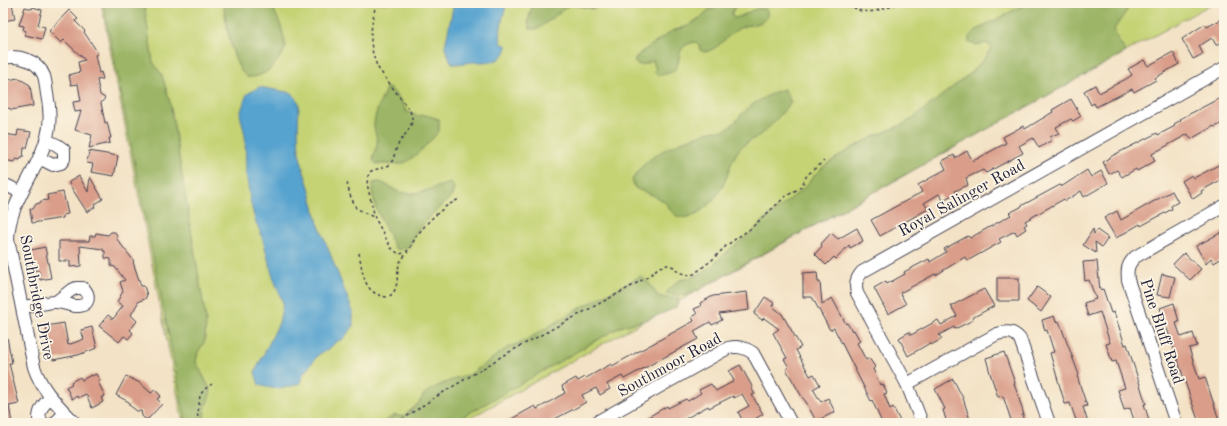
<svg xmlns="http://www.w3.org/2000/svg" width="1227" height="426" viewBox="0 0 1227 426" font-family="'Old Standard TT',serif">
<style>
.green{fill:#c5d375;stroke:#747a58}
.forest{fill:#9cb566;stroke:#5f6c50}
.water{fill:#56a3cf;stroke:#3c6285}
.building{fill:#d99d89}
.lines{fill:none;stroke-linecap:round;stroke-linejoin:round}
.minor-casing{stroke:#413f50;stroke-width:14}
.path{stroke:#413f50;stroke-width:1.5;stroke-dasharray:3 3;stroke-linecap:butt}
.minor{stroke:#fff;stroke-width:12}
.labels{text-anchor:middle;stroke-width:3.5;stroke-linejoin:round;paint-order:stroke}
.street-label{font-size:16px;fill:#22223b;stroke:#fcf5e5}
</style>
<rect width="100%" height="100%" fill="#fcf5e5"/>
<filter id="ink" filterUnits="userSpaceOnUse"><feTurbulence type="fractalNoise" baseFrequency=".025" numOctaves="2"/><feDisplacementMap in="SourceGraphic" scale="8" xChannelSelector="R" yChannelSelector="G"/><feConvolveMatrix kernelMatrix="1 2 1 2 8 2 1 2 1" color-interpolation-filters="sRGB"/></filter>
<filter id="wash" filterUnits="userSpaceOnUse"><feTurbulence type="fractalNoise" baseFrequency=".012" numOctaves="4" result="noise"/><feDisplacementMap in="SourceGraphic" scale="16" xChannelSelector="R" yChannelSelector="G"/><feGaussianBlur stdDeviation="0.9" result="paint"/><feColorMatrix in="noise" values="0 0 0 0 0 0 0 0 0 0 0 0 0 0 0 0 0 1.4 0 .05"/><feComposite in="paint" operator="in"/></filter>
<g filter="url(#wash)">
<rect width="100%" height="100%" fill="#f3e2c5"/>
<polygon class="green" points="101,3 1213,3 461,423 183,423"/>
<g class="forest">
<path d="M103,3H144L153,62L162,75L170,102L206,320L205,341L198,352L196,362L211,391C208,402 203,411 204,423H186Z"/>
<path d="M223,3H273V8L281,26L286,47C277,63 267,78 247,77C231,65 227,23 223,3Z"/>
<polygon points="533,3 611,3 593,9 573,5 569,5 538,29 530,29 528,21"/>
<path d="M732,3H738L732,12V16L735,18C746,16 755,5 766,9C768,12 768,17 764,20C758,26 745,24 738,29C726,36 719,49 705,52L700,50L699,45L696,42C665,46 694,74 657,75L654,72L656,69L653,61C646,63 642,67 635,63V59L640,53L672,31L688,26L703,16L708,10Z"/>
<polygon points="1027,3 1132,3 1114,29 1118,40 1126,52 687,296 666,294 669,289 680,280 689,278 702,273 713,265 729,250 750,234 762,222 805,187 812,178 824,166 850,149 875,136 899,126 912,119 968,75 986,57 991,48 988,43 976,45 969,43 969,37 977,30"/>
<path d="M386,88L391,89L400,99L407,112L418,116L425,115L439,119V131C431,140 412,162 401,164H379C367,163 377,152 377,144C378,138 374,132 374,126C374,113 382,100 386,88Z"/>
<path d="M784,89L791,102C783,111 776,121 767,129C758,138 746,141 738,151C730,162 729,174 723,185C717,199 691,227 674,214C668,209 669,204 660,199C652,194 643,192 635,188L632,180C645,157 670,146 694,137C701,135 708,131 715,130C718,130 721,131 724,130C732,128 738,117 744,112C755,101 770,94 784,89Z"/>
<path d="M378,182C387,183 392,190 400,192C415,197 435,187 450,183L454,188L452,196L430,216L415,234L409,246L400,250L395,248L376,208L372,191L373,183Z"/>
<polygon points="641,276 649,283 658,296 666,298 678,298 679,302 675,308 649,319 620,327 452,423 382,423 395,415 403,417 419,403 424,394 431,389 456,378 469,375 510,346 523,342 573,312"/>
</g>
<g class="water">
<path d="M454,3H507C503,16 499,29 501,43L507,46C504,63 490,62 476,62C469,62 461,64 453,64L450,60L445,46Z"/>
<path d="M259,87L292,93L299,103L298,130L299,153L304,172L309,187L318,223L353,312V327L342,340L337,341L329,349L319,354L303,374L300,383C283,390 276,390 259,385L255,372L279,323L283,303L272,274L262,236L255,220L250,200L246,172L245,135L240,114L247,94Z"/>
</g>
<g id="blocks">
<g class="building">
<polygon points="3,3 12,3 15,19 3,21"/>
<polygon points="25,7 32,9 33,7 42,10 38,25 45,27 42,39 25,35 26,31 23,30 24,26 19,25"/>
<polygon points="69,10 78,19 75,21 85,31 84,32 98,53 95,55 99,73 101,72 103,79 97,80 100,95 105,98 101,103 105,123 107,122 111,138 109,138 110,143 89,148 92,135 75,130 81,111 75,112 73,102 81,101 78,84 71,85 69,75 80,72 78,62 85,60 64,40 61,43 49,31"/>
<polygon points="1224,18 1224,41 1216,45 1212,38 1199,46 1203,54 1193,59 1182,39 1205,24 1207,27"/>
<polygon points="1173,52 1179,64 1155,78 1156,80 1134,92 1132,89 1096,107 1094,103 1091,105 1084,91 1095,85 1099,93 1126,79 1132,75 1128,69 1144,60 1148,66"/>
<polygon points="18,78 30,85 33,106 11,110 10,108 3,109 3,81"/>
<polygon points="1224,96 1224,122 1215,127 1214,126 1191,139 1188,134 1152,154 1155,161 1137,171 1136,169 1122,177 1117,170 1109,174 1103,162 1110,158 1110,157 1157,133 1158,135 1175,126 1174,124 1181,120 1180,119"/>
<polygon points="1071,99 1081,116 1073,121 1071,119 1056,127 1059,133 1050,137 1052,140 1039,148 1033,138 1019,146 1023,153 986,173 983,170 966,178 968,185 955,191 956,193 943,200 939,194 924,203 928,209 880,236 871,220 922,192 918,185 946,169 942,161 954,155 955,158 967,151 973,161 1006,143 1003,137 1023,126 1025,129 1053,112 1052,110"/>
<polygon points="18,130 31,132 27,148 24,148 23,157 21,157 20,160 16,159 15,162 3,160 3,143 5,134 17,136"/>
<polygon points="89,151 118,156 114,176 91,172 93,164 87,163"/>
<polygon points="1224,162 1224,178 1201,191 1202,193 1193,199 1182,181 1192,175 1194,178"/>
<polygon points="1087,170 1091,177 1101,171 1108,183 1084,197 1081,191 1065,201 1064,199 1025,221 1027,224 1024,226 1026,229 1017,235 1015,231 999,239 1001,242 967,261 965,257 936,275 935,274 900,293 906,304 888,314 874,288 886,281 887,284 905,274 904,272 929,259 930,262 946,252 944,249 968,236 970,238 1011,215 1009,213 1021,207 1021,206 1060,185 1061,187"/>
<polygon points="79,176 88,192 90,177 103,199 94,205 95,207 87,212 69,184 69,182"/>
<polygon points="1172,191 1178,202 1171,206 1172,209 1141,226 1140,224 1116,238 1104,218 1117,211 1121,220"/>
<polygon points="63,192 68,214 63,215 63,218 32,223 30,209 33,209 36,204 40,203 41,201 48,200 47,195"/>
<polygon points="857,228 863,241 850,248 849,245 836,259 834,257 826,265 815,254 822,246 821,244 831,233 838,239"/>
<polygon points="1093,229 1094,234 1097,230 1108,238 1102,247 1095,242 1096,253 1083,245"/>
<polygon points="1224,231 1224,257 1214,263 1211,258 1206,264 1196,246"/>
<polygon points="111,232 115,232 117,235 116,238 134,261 133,262 141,286 144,286 147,295 145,299 139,301 131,315 137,321 130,330 133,333 128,339 124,336 119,342 99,326 108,315 113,319 123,306 117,302 123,291 120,282 125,280 115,267 111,266 111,259 105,258 105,251 103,251 103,249 80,246 81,266 70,267 70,261 59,261 59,241 89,241 90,236 95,236 96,233 108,235"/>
<polygon points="45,247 51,278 40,280 39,271 37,271 37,270 30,271 26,251"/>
<polygon points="1184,253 1201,269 1190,280 1173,264"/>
<polygon points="1097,261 1100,290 1103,289 1111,313 1114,312 1125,345 1127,344 1146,404 1144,404 1150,423 1135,423 1130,408 1124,410 1118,390 1125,388 1116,361 1112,362 1106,344 1110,343 1100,312 1088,316 1084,303 1096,299 1089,280 1085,281 1083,262"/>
<polygon points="817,272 818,282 820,282 822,304 832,298 846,324 847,323 852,331 854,330 860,341 857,343 866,360 869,358 875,367 873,369 880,385 883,384 887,393 884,394 890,409 893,407 901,423 882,423 872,400 871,401 834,328 830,330 812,297 803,297 803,273"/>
<polygon points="1162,274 1175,277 1170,297 1157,295"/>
<rect x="997" y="278" width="22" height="23"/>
<polygon points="1037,287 1051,297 1041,312 1027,301"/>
<polygon points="984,289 994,306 972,318 973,320 955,329 954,327 939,335 942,339 931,345 930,343 908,356 899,338 909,332 911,335 938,320 941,325 957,316 951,306"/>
<polygon points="747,292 749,310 719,314 722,320 712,325 710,322 694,331 698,339 624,379 622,376 607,384 610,389 600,395 596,388 582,395 586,402 574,409 547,423 504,423 535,406 537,409 565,393 562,386 576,378 578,381 585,377 586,378 611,364 612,366 694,321 692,317 697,314 694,309 701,306 700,303 713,296"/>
<polygon points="765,297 774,303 772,306 782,314 801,347 796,350 810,376 814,374 820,385 813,389 821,402 828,398 835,412 816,421 806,402 802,397 786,369 789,367 784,359 787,358 773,333 779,329 764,318 762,320 754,314"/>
<polygon points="1174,303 1179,322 1176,323 1181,337 1193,333 1197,346 1189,348 1199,379 1205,377 1220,423 1199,423 1160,308"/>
<polygon points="1054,316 1056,322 1059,321 1079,375 1077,376 1087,406 1083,407 1088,423 1077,423 1070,403 1065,404 1062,394 1050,353 1054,352 1047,330 1045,331 1042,320"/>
<polygon points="64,323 68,345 84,339 81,330 92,327 97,348 78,355 53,360 46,326"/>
<polygon points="7,337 12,363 9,363 19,404 9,406 12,423 3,423 3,338"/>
<polygon points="1004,352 1015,383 1014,383 1024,415 1022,415 1025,423 1012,423 1003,396 998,397 990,373 986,358"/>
<polygon points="740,365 753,388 751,388 755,394 752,395 763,414 755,419 757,423 744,423 738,412 749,406 742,394 734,398 733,396 709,408 708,406 678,423 638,423 667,406 668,408 686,399 688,401 701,393 699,390 711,384 716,391 734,381 729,371"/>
<polygon points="96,374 100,381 98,382 105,396 101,398 103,402 92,408 86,394 78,398 77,396 72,399 66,387 72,384 71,382 80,377 82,380 91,375 92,376"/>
<polygon points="126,376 140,383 151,393 155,390 161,396 157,399 162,404 148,419 145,419 142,416 141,411 137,411 129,405 129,402 116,395"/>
<polygon points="953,379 963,398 971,423 958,423 957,420 947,423 943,410 945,409 935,389"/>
</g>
</g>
</g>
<g filter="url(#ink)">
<use href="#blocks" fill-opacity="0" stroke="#413f50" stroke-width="1"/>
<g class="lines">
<g class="minor-casing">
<g id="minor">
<path d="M3,58C19,55 38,60 44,76C46,82 46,89 47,94C50,108 51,123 47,137C38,172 9,201 8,239L34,367C42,391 58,405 75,423"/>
<polyline points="39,158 53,165 61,163 64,159 64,150 57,145 46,140"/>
<polyline points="3,186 8,186 22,193"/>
<path d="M22,307C32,306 43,303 54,302C62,301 71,307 79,306C90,305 90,294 83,288H76L70,291L56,302"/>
<path d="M907,384L997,334C1008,331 1013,331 1020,339L1049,423"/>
<path d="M43,423L39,419C39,409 44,404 51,397"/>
<polyline points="55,423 65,413"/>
<path d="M595,423L728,348C738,346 744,347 753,353L791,423"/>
<path d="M922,423L907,384L857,293C855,284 856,279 862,272L1224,68"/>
<path d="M1176,423L1128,280C1127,270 1127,265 1135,257L1224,206"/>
</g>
</g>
<g class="path">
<path d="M376,3C371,28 367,43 378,68L410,111C417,126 404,133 398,145C395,151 394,159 390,165L371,171L368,176L367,184L375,218L391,248L399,254L404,253L410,249L416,236L430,220L445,207L459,199"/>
<path d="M849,3C851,5 854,8 856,9C867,15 888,9 898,3"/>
<polyline points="347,183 350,195 356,208 375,218"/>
<path d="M359,253C363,273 363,295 388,297C401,290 395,274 400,262C402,259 405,255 408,252"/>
<polyline points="197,423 200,395 205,389 212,384"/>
<polyline points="397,423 434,398 487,366 502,356 630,287 649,276 659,267 668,265 674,267 677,271 686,275 694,274 712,260 727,245 750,229 785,197 801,187 807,175 824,161"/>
</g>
<use href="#minor" class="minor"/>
</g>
</g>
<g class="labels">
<g class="street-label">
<text transform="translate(961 197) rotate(-29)" y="6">Royal Salinger Road</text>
<text transform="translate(38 297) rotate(79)" y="6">Southbridge Drive</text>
<text transform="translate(1163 331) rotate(72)" y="6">Pine Bluff Road</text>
<text transform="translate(669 364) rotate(-29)" y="6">Southmoor Road</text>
</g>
</g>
<rect width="1227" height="426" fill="none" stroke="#fcf5e5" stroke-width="16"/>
</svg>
